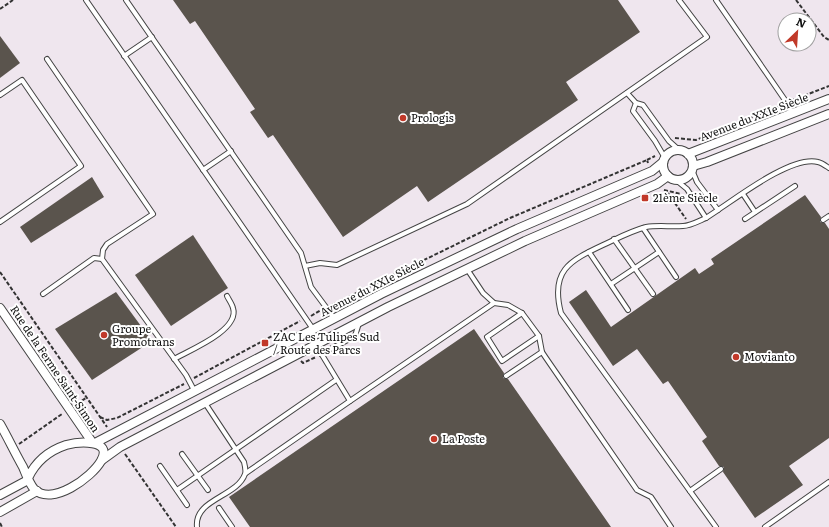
<svg xmlns="http://www.w3.org/2000/svg" width="829" height="527" viewBox="0 0 829 527" font-family="Literata,serif">
<style>
.industrial{fill:#efe6ee;fill-rule:evenodd}
.building{fill:#5a544d}
.lines{fill:none;stroke-linecap:round;stroke-linejoin:round}
.lane-casing{stroke:#444;stroke-width:6}
.street-casing{stroke:#444;stroke-width:10}
.path{stroke:#333;stroke-width:2;stroke-dasharray:4 2;stroke-linecap:butt}
.lane{stroke:#fff;stroke-width:4}
.street{stroke:#fff;stroke-width:8}
.poi-dot{fill:#c13929;stroke:#fff;stroke-width:1.5}
.labels{text-anchor:middle;stroke-width:4;stroke-linejoin:round;paint-order:stroke}
.street-label{font-size:11px;fill:#111;stroke:#fff}
.poi-label{font-size:11px;fill:#111;stroke:#fff;text-anchor:start}
</style>
<rect width="100%" height="100%" fill="#fffef5"/>
<path class="industrial" d="M0,0H829V527H0ZM785,20H809V44H785Z"/>
<g class="building">
<polygon points="173,0 618,0 640,32 566,82 578,100 428,202 417,186 343,237 273,135 268,138 250,112 255,109 195,21 190,24"/>
<polygon points="0,36 20,63 0,78"/>
<polygon points="92,177 104,197 31,243 20,227"/>
<polygon points="805,195 821,217 820,222 825,223 829,229 829,438 789,466 803,485 755,518 723,472 724,467 719,466 702,441 707,437 668,381 663,384 637,349 613,366 569,302 586,290 611,327 695,268 699,274 714,264 711,259"/>
<polygon points="193,235 228,288 171,326 135,275"/>
<polygon points="116,292 152,341 92,380 55,329"/>
<polygon points="474,329 504,373 503,378 508,379 611,527 250,527 229,497"/>
</g>
<g class="lines">
<g class="lane-casing">
<g id="lane">
<polyline points="86,0 313,329"/>
<polyline points="126,0 301,253 311,287 334,318"/>
<polyline points="716,0 787,103 792,114"/>
<polyline points="124,56 152,37"/>
<polyline points="47,59 153,214 107,244 103,250 102,259 186,375 195,392"/>
<polyline points="627,93 636,103 643,105 669,141 679,150"/>
<polyline points="0,95 22,80 81,166 0,222"/>
<polyline points="636,103 633,111 655,141 665,158"/>
<polyline points="203,170 231,151"/>
<path d="M692,170L697,182L718,210C739,196 793,155 818,162C822,163 826,166 829,168"/>
<path d="M676,180L687,189L706,218C699,221 690,226 683,226C671,227 658,225 646,227C631,231 618,238 603,245C569,261 550,271 561,313L716,527"/>
<polyline points="743,194 755,212"/>
<polyline points="706,218 718,210"/>
<polyline points="745,219 795,186"/>
<polyline points="823,220 829,216"/>
<polyline points="643,228 676,277"/>
<polyline points="614,239 653,294"/>
<polyline points="589,252 628,310"/>
<polyline points="305,266 320,263 337,265 467,204 707,37 679,0"/>
<polyline points="467,269 483,293 494,303 508,305 522,313 539,336 542,352 546,358 637,490 651,497 671,527"/>
<polyline points="611,284 659,252"/>
<polyline points="43,294 94,258 102,259"/>
<polyline points="522,313 487,337 502,361 539,336"/>
<polyline points="316,345 350,401 494,303"/>
<polyline points="321,354 355,336 359,323"/>
<path d="M174,359C190,350 240,330 233,308C232,304 229,300 227,296"/>
<polyline points="506,376 542,352"/>
<polyline points="182,454 208,490"/>
<polyline points="160,466 187,505"/>
<polyline points="246,473 350,401"/>
<polyline points="177,490 336,380"/>
<polyline points="690,491 721,469"/>
<polyline points="219,508 232,527"/>
<path d="M197,527C194,499 237,497 245,474C246,471 245,466 244,462L205,403"/>
<polyline points="765,527 829,482"/>
</g>
</g>
<g class="street-casing">
<g id="street">
<circle cx="678" cy="165" r="15"/>
<polyline points="688,154 829,99"/>
<polyline points="693,166 707,162 829,114"/>
<polyline points="0,308 92,442"/>
<path d="M0,424C8,438 15,453 23,467C26,474 29,483 34,489C52,507 92,477 101,461C114,438 77,442 66,445C48,451 36,461 28,478"/>
<polyline points="95,443 381,294 517,229 652,171 663,162"/>
<polyline points="102,460 120,447 388,307 525,241 657,184 668,176"/>
<polyline points="0,495 28,480"/>
<polyline points="0,512 37,491"/>
</g>
</g>
<g class="path">
<polyline points="796,0 824,37 829,40"/>
<polyline points="0,9 13,0"/>
<polyline points="793,100 829,86"/>
<polyline points="675,138 696,140 780,106"/>
<polyline points="647,160 655,156"/>
<polyline points="664,190 681,194"/>
<polyline points="668,193 686,219"/>
<polyline points="0,272 107,427"/>
<polyline points="332,305 510,218 647,160 648,163"/>
<polyline points="311,316 321,310"/>
<polyline points="301,361 303,363 316,357"/>
<polyline points="194,378 300,321"/>
<polyline points="77,404 86,398"/>
<polyline points="100,417 107,420 117,418 184,384"/>
<polyline points="19,444 62,414"/>
<polyline points="125,454 176,527"/>
<polyline points="0,523 2,527"/>
</g>
<use href="#lane" class="lane"/>
<use href="#street" class="street"/>
</g>
<g class="poi-dot">
<circle cx="403" cy="118" r="4"/>
<rect x="641" y="194" width="8" height="8" rx="2"/>
<circle cx="104" cy="335" r="4"/>
<rect x="261" y="339" width="8" height="8" rx="2"/>
<circle cx="736" cy="357" r="4"/>
<circle cx="434" cy="439" r="4"/>
</g>
<g class="labels">
<g class="street-label">
<text transform="translate(754 117) rotate(-21)" y="4">Avenue du XXIe Siècle</text>
<text transform="translate(372 287) rotate(-27)" y="4">Avenue du XXIe Siècle</text>
<text transform="translate(55 369) rotate(56)" y="4">Rue de la Ferme Saint-Simon</text>
</g>
<g class="poi-label">
<text x="411" y="122">Prologis</text>
<text x="653" y="202">21ème Siècle</text>
<text x="112" y="333">Groupe<tspan x="112" dy="13">Promotrans</tspan></text>
<text x="273" y="341">ZAC Les Tulipes Sud<tspan x="273" dy="13">/ Route des Parcs</tspan></text>
<text x="744" y="361">Movianto</text>
<text x="442" y="443">La Poste</text>
</g>
</g>
<g transform="translate(797 32) rotate(25)"><circle r="19" fill="#ffffff" stroke="#a0a0a0"/>
<path d="M0-3L7 15L0 10L-7 15Z" fill="#c13929"/>
<text y="-6" font-size="11" font-weight="bold" text-anchor="middle" fill="#111111">N</text>
</g>
</svg>
